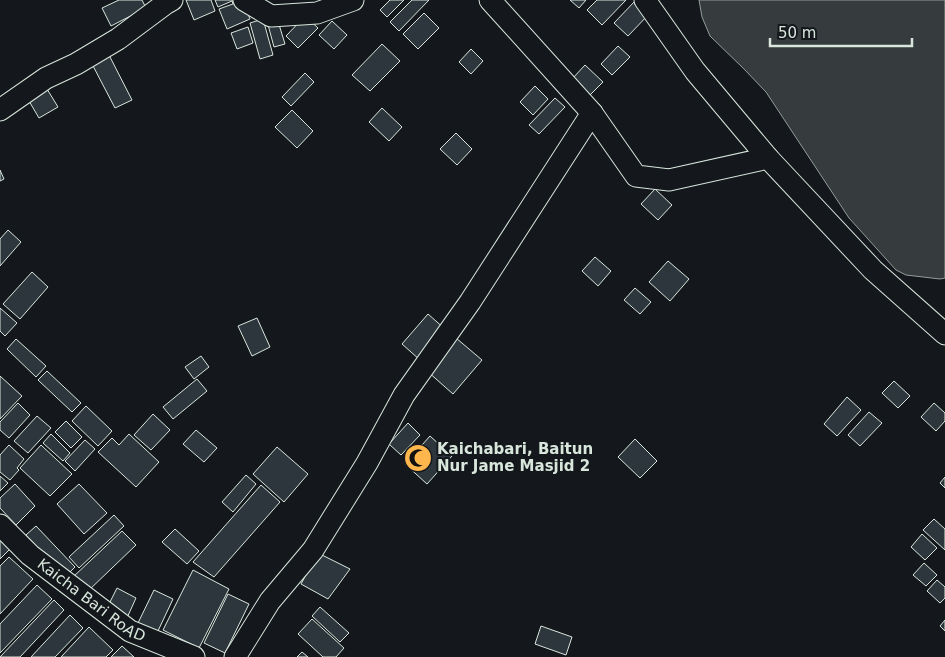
<svg xmlns="http://www.w3.org/2000/svg" width="945" height="657" viewBox="0 0 945 657" font-family="'DejaVu Sans',sans-serif">
<style>
.water{fill:#363b3e;stroke:#939e99}
.building{fill:#2c363c;stroke:#d8e6dc}
.lines{fill:none;stroke-linecap:round;stroke-linejoin:round}
.minor-casing{stroke:#d8e6dc;stroke-width:23}
.minor{stroke:#14181c;stroke-width:21}
.labels{text-anchor:middle;stroke-width:4;stroke-linejoin:round;paint-order:stroke}
.poi-label{font-size:15px;font-weight:bold;fill:#d8e6dc;stroke:#14181c;text-anchor:start}
.street-label{font-size:15px;fill:#d8e6dc;stroke:#14181c}
</style>
<rect width="100%" height="100%" fill="#14181c"/>
<polygon class="water" points="699,0 945,0 945,278 940,279 906,275 896,270 849,218 766,92 744,69 710,36 702,17"/>
<g class="building">
<polygon points="119,0 142,0 146,8 111,26 102,8"/>
<polygon points="186,0 211,0 215,11 194,20"/>
<polygon points="215,0 242,0 250,19 227,29 219,9 233,4 232,1 218,7"/>
<polygon points="390,0 404,0 387,17 380,10"/>
<polygon points="412,0 429,0 399,31 390,22"/>
<polygon points="570,0 586,0 579,8"/>
<polygon points="597,0 626,0 602,25 587,10"/>
<polygon points="636,0 650,13 628,36 614,23"/>
<polygon points="424,13 439,28 418,49 403,34"/>
<polygon points="305,16 318,28 298,48 286,36"/>
<polygon points="277,18 285,44 274,47 267,21"/>
<polygon points="263,19 273,55 260,59 250,23"/>
<polygon points="332,21 347,35 334,49 319,35"/>
<polygon points="248,27 253,43 237,49 231,33"/>
<polygon points="382,44 400,61 370,91 352,75"/>
<polygon points="618,46 630,57 612,75 601,64"/>
<polygon points="471,49 483,61 471,74 459,62"/>
<polygon points="109,55 132,100 115,108 92,64"/>
<polygon points="585,65 603,82 590,95 573,78"/>
<polygon points="305,73 314,82 291,106 282,97"/>
<polygon points="535,86 548,99 533,115 520,102"/>
<polygon points="47,89 58,107 39,118 29,101"/>
<polygon points="555,98 565,107 539,134 529,125"/>
<polygon points="382,108 402,127 389,141 369,122"/>
<polygon points="292,110 313,131 297,148 275,127"/>
<polygon points="456,133 472,149 457,165 440,149"/>
<polygon points="0,170 4,179 0,181"/>
<polygon points="655,189 672,205 658,220 641,204"/>
<polygon points="8,230 21,242 0,266 0,239"/>
<polygon points="595,257 611,271 598,286 582,271"/>
<polygon points="668,261 689,279 670,301 649,282"/>
<polygon points="32,272 48,287 20,319 3,304"/>
<polygon points="635,288 651,302 640,314 624,300"/>
<polygon points="0,308 17,323 5,336 0,331"/>
<polygon points="428,314 446,330 420,360 402,344"/>
<polygon points="257,318 270,347 252,356 238,326"/>
<polygon points="456,338 482,360 453,394 427,371"/>
<polygon points="16,339 46,366 36,377 7,349"/>
<polygon points="201,356 209,367 194,379 185,367"/>
<polygon points="47,371 81,403 72,412 38,380"/>
<polygon points="0,376 22,396 0,419"/>
<polygon points="197,379 207,391 173,419 163,407"/>
<polygon points="894,381 910,396 898,408 882,393"/>
<polygon points="847,397 861,410 837,436 824,424"/>
<polygon points="18,403 30,415 9,438 0,430 0,422"/>
<polygon points="934,403 945,413 945,421 936,431 921,417"/>
<polygon points="86,406 112,431 98,446 72,421"/>
<polygon points="869,412 882,423 860,446 848,435"/>
<polygon points="153,414 170,430 151,450 134,435"/>
<polygon points="37,416 51,428 28,453 14,441"/>
<polygon points="66,421 82,437 71,448 55,432"/>
<polygon points="408,423 420,435 401,455 389,444"/>
<polygon points="196,430 217,448 204,462 183,444"/>
<polygon points="51,434 70,453 63,461 43,443"/>
<polygon points="129,434 159,462 136,487 98,452 112,438 119,445"/>
<polygon points="430,436 452,456 427,484 405,464"/>
<polygon points="635,439 657,461 640,478 618,457"/>
<polygon points="85,440 95,449 75,471 65,461"/>
<polygon points="9,445 24,459 17,468 19,470 10,480 0,472 0,455"/>
<polygon points="41,445 72,474 50,496 20,468"/>
<polygon points="277,447 308,474 284,502 253,474"/>
<polygon points="246,475 256,484 233,512 222,502"/>
<polygon points="0,476 8,483 0,491"/>
<polygon points="945,477 945,488 940,483"/>
<polygon points="15,484 35,506 16,525 0,508 0,498"/>
<polygon points="79,484 107,513 84,534 57,504"/>
<polygon points="261,485 280,502 214,577 193,562"/>
<polygon points="114,515 124,526 79,568 69,557"/>
<polygon points="934,519 945,529 945,550 923,530"/>
<polygon points="36,526 75,567 65,577 26,535"/>
<polygon points="175,529 199,551 187,564 162,542"/>
<polygon points="122,531 136,545 87,592 73,577"/>
<polygon points="922,534 937,548 925,560 911,547"/>
<polygon points="0,540 10,549 0,559"/>
<polygon points="318,553 350,569 328,599 301,584"/>
<polygon points="9,557 33,579 0,614 0,566"/>
<polygon points="924,563 937,575 926,586 913,575"/>
<polygon points="193,570 229,589 199,648 163,630"/>
<polygon points="937,580 945,587 945,598 940,603 927,591"/>
<polygon points="37,585 52,599 0,653 0,624"/>
<polygon points="117,588 136,598 126,620 106,610"/>
<polygon points="154,590 173,599 157,633 138,623"/>
<polygon points="228,594 249,604 225,653 204,643"/>
<polygon points="54,600 64,610 20,657 0,657"/>
<polygon points="320,607 349,633 340,642 312,616"/>
<polygon points="70,615 83,628 55,657 31,657"/>
<polygon points="312,619 344,648 336,657 323,657 298,634"/>
<polygon points="945,620 945,631 940,626"/>
<polygon points="541,626 572,637 566,655 535,644"/>
<polygon points="89,627 113,650 106,657 61,657"/>
<polygon points="122,646 134,657 111,657"/>
<polygon points="302,652 308,657 297,657"/>
</g>
<g class="lines">
<g class="minor-casing">
<g id="minor">
<polyline points="244,0 271,16 317,13 353,0"/>
<polyline points="490,0 592,113 636,176 669,180 768,158"/>
<polyline points="645,0 695,71 768,158 873,270 945,334"/>
<polyline points="0,110 46,78 76,64 118,39 165,4 172,0"/>
<path id="s1" d="M0,525L30,555L130,631L194,657"/>
<polyline points="235,657 270,601 313,550 367,463 404,395 470,302 592,113"/>
</g>
</g>
<use href="#minor" class="minor"/>
</g>
<defs>
<g id="mosque-disc" transform="scale(1.4375)"><circle r="9.5" fill="#ffb74d" stroke="#14181c"/><path d="M3.5-4.9A6 6 0 1 0 3.5 4.9A5 5 0 1 1 3.5-4.9Z" fill="#111"/></g>
</defs>
<g fill-rule="evenodd">
<use href="#mosque-disc" x="418" y="458"/>
</g>
<g class="labels">
<g class="poi-label">
<text x="437" y="454">Kaichabari, Baitun<tspan x="437" dy="17">Nur Jame Masjid 2</tspan></text>
</g>
<g class="street-label">
<text dy="5" stroke="none"><textPath href="#s1" startOffset="119">Kaicha Bari RoAD</textPath></text>
</g>
</g>
<path d="M770 38v8h142v-8" fill="none" stroke="#d8e6dc" stroke-width="2.5"/>
<text x="778" y="38" font-size="15" fill="#d8e6dc" stroke="#14181c" stroke-width="4" paint-order="stroke">50 m</text>
</svg>
